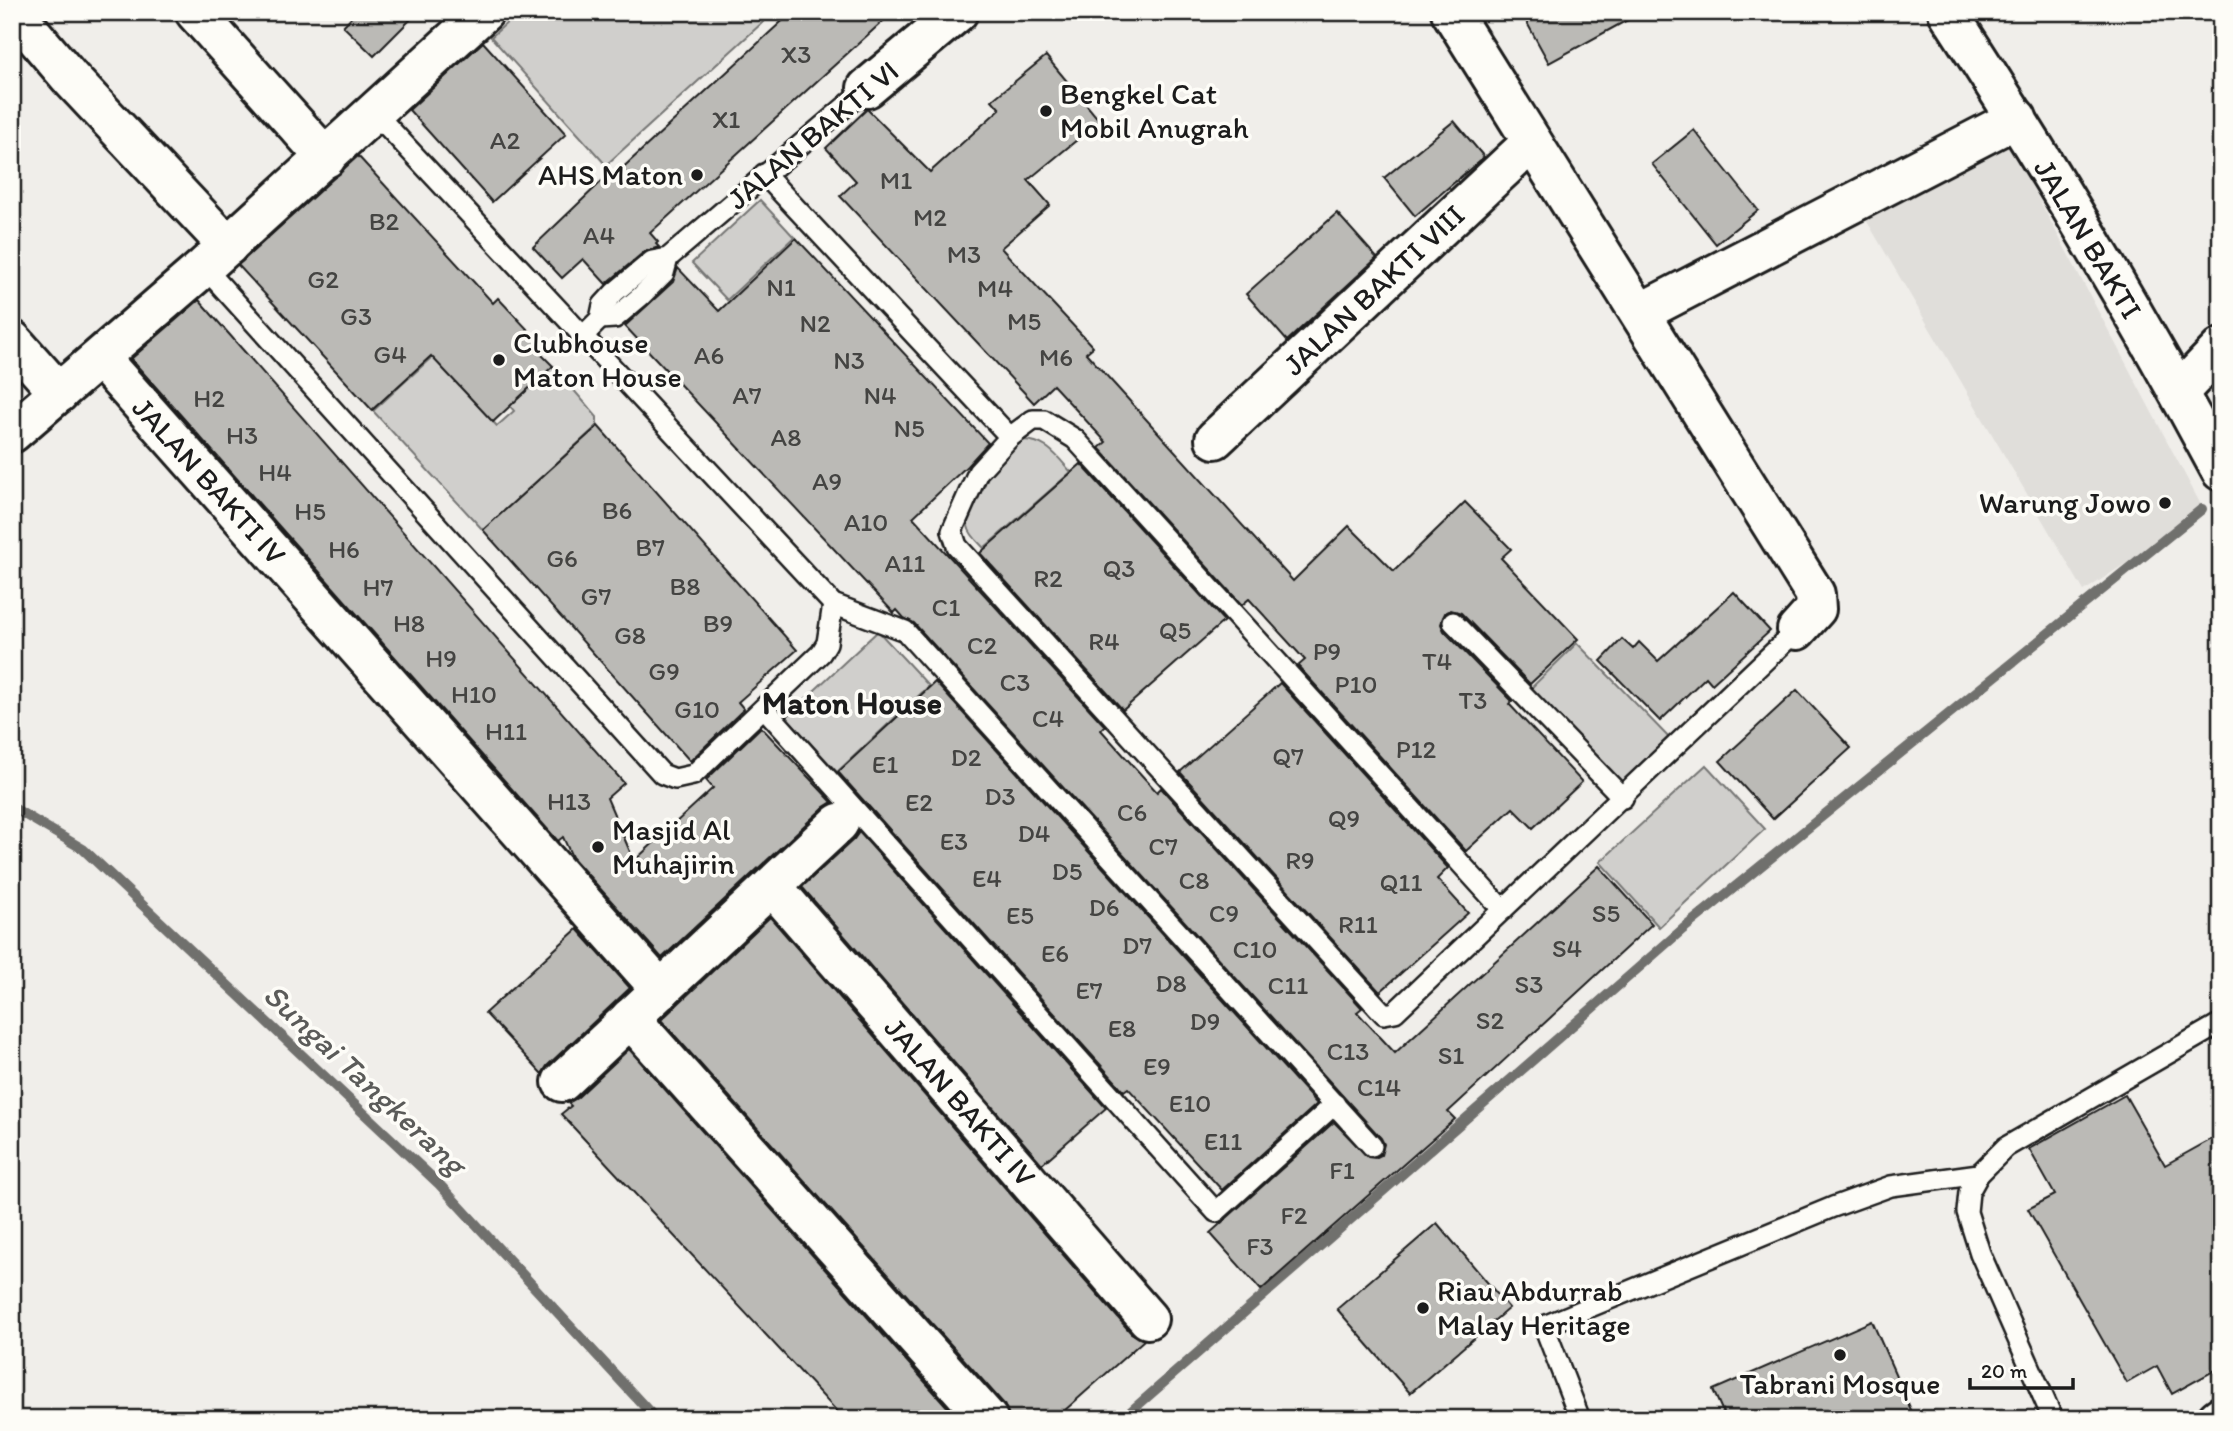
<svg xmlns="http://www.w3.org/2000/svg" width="2233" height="1431" viewBox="0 0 2233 1431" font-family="Itim,sans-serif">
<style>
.built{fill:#e0deda}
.green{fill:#d0cfcc;stroke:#767674;stroke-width:2}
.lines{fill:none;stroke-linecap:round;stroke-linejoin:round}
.stream{stroke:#706f6d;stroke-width:10}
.building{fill:#bbbab6;stroke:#1c1c1c;stroke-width:2}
.lane-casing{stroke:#1c1c1c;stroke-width:24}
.street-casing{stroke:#1c1c1c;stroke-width:44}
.lane{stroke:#fdfcf7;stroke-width:19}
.street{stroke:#fdfcf7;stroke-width:38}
.poi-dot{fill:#1c1c1c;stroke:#fdfcf7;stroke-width:2.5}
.labels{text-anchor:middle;stroke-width:7;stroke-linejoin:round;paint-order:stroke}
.number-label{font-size:26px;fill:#444442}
.poi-label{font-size:30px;fill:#1c1c1c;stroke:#fdfcf7;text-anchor:start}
.street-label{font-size:30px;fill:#1c1c1c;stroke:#fdfcf7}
.neighbourhood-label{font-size:32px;font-weight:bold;fill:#1c1c1c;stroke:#fdfcf7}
.water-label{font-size:32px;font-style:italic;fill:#5b5b59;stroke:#fdfcf7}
</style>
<rect width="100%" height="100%" fill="#f0eeea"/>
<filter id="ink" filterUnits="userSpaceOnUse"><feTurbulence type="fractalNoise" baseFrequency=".0143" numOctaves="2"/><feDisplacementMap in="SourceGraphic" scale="14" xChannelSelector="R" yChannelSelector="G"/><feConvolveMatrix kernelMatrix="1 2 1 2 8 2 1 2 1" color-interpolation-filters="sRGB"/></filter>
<g filter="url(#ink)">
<polygon class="built" points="2007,139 2201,505 2158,542 2084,591 1865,218"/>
<g class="green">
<polygon points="519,12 774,12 606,165 491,37"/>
<polygon points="760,200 794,237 727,300 692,263"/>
<polygon points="445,345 451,376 497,426 514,411 510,406 553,366 597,417 597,426 483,530 373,411"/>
<path d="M1022,440C1046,440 1056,455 1071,472L984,548C978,542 969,534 968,526C965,503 1002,451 1022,440Z"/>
<polygon points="878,631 929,686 837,772 786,717"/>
<polygon points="1577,643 1674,743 1624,792 1527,692"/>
<polygon points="1706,765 1765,829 1659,927 1600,862"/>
</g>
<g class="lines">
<g class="stream">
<polyline points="12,807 83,849 439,1184 656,1419"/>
<polyline points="1122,1419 1683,929 2202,509"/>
</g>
</g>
<g class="building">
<polygon points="356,12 418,12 374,56 343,26"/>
<polygon points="792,12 893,12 650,233 658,242 656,244 659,247 644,252 606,284 583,259 562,278 533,247 602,181 605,184"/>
<polygon points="1521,12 1642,12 1549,63"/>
<polygon points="483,42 566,134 492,202 409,110"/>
<polygon points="1046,56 1100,121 1028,180 1050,205 1001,248 1093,347 1086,353 1293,581 1349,526 1394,571 1465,502 1511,549 1501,558 1578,639 1530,684 1461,613 1451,610 1445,613 1441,624 1444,631 1512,701 1509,704 1582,782 1533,828 1513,808 1466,851 1298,666 1305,660 1249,599 1242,605 1099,448 1106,442 1053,385 1034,403 840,196 856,181 826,148 867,109 930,172 1000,109 992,100"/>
<polygon points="1454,121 1484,157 1415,216 1384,178"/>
<polygon points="1694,130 1758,210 1716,244 1652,164"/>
<polygon points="358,156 493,303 498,298 544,347 539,352 553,366 493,422 431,356 372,410 238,265"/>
<polygon points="1337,213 1377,258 1287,341 1246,294"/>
<polygon points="796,238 988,443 967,466 913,517 1105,726 1101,730 1136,769 1157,792 1161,788 1362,1008 1357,1012 1395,1053 1599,866 1652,924 1448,1112 1455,1119 1261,1290 1210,1233 1334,1122 1368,1157 1375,1158 1381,1155 1384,1144 1381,1138 914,623 904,618 897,610 894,613 625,326 673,282 678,268 719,311"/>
<polygon points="199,300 624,783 607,798 634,861 713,788 706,780 761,727 832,802 824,807 662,958 572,857 563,837 558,841 131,359"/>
<polygon points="598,426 797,650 738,702 744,709 690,761 483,530"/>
<polygon points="1081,464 1224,621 1123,710 980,553"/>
<polygon points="1734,592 1770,631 1712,684 1706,677 1660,721 1601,661 1622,639 1633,649 1639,642 1658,661"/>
<polygon points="935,682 1317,1104 1222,1190 1128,1088 1124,1091 838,772"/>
<polygon points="1280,683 1448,868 1437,879 1468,913 1380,992 1180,772"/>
<polygon points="1797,690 1851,748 1773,819 1720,761"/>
<polygon points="859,832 1106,1108 1042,1164 802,887 854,839"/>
<polygon points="770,917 1131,1333 1144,1340 1055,1419 1009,1419 1004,1404 661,1020"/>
<polygon points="577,929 630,988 547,1066 542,1074 485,1013"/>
<polygon points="629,1049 958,1419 844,1419 561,1114 571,1106 568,1103 577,1098"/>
<polygon points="2125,1095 2165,1165 2221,1134 2221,1367 2172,1394 2157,1366 2127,1383 2028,1209 2055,1195 2029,1149"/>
<polygon points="1437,1223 1509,1308 1410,1393 1337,1309"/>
<polygon points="1872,1321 1915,1419 1726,1419 1713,1390"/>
</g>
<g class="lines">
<g class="lane-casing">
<g id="lane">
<polyline points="374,112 833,604 905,631 1372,1146"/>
<polyline points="764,174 1010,437"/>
<polyline points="204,267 662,774 675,779 693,775 821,653 827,643 833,604"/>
<polyline points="600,319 615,318 641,296 664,273 668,258"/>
<polyline points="583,336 600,319 603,305 615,292 652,261 668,258 867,88"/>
<polyline points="1453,622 1623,798"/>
<polyline points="765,709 1216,1212 1335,1104"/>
<polyline points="1503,910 1075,439 1044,420 1033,420 1010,437 978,472 952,531 957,546 1384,1014 1395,1012 1797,630"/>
<polyline points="1580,1419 1544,1326 1833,1207 1891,1186 1979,1174"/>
<polyline points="2053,1419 1980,1253 1967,1212 1969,1192 1979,1174 2006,1147 2221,1023"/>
</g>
</g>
<g class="street-casing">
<g id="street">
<polyline points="14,12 71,79 228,246"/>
<polyline points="195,12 326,158"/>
<polyline points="1451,12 1815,594 1816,609 1797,630"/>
<path d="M1948,12C2045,161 2137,314 2221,471"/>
<polyline points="867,88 958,12"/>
<polyline points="1640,313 2017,118"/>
<polyline points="12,340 59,393"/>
<polyline points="100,358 661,990"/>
<polyline points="2179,392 2221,348"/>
<polyline points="12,433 204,267 484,12"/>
<polyline points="1215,439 1532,142"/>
<polyline points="772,886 1148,1319"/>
<polyline points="630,1018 988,1419"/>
<polyline points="562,1082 839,823"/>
<polyline points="2217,1419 2221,1416"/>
</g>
</g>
<use href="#lane" class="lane"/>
<use href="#street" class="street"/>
</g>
</g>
<g class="poi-dot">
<circle cx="1046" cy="111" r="7"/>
<circle cx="697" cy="175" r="7"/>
<circle cx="499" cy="360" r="7"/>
<circle cx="2165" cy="503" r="7"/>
<circle cx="598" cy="847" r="7"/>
<circle cx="1423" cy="1308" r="7"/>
<circle cx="1840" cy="1355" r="7"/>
</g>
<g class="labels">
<g class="number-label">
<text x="796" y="63">X3</text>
<text x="726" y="128">X1</text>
<text x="505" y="149">A2</text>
<text x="896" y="189">M1</text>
<text x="930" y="226">M2</text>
<text x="384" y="230">B2</text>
<text x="599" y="244">A4</text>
<text x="964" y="263">M3</text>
<text x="323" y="288">G2</text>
<text x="781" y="296">N1</text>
<text x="995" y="297">M4</text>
<text x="356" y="325">G3</text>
<text x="1024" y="330">M5</text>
<text x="815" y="332">N2</text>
<text x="390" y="363">G4</text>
<text x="709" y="364">A6</text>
<text x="1056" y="366">M6</text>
<text x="849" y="369">N3</text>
<text x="747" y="404">A7</text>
<text x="880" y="404">N4</text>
<text x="209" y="407">H2</text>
<text x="909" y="437">N5</text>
<text x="242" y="444">H3</text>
<text x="786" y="446">A8</text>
<text x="275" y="481">H4</text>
<text x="827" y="490">A9</text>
<text x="617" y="519">B6</text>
<text x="310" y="520">H5</text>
<text x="866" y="531">A10</text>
<text x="650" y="556">B7</text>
<text x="344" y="558">H6</text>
<text x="562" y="567">G6</text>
<text x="905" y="572">A11</text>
<text x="1119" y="577">Q3</text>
<text x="1048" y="587">R2</text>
<text x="685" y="595">B8</text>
<text x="378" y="596">H7</text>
<text x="596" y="605">G7</text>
<text x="946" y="616">C1</text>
<text x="409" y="632">H8</text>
<text x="718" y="632">B9</text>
<text x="1175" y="639">Q5</text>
<text x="630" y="644">G8</text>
<text x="1104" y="650">R4</text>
<text x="982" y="654">C2</text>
<text x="1327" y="660">P9</text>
<text x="441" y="667">H9</text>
<text x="1437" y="670">T4</text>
<text x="664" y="680">G9</text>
<text x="1015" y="691">C3</text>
<text x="1356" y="693">P10</text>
<text x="474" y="703">H10</text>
<text x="1473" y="709">T3</text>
<text x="697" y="718">G10</text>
<text x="1048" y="727">C4</text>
<text x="506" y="740">H11</text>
<text x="1416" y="758">P12</text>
<text x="1288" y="765">Q7</text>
<text x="966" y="766">D2</text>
<text x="885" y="773">E1</text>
<text x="1000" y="805">D3</text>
<text x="569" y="810">H13</text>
<text x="919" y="811">E2</text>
<text x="1132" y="821">C6</text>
<text x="1344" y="827">Q9</text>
<text x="1034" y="842">D4</text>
<text x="954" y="850">E3</text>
<text x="1163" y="855">C7</text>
<text x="1300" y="869">R9</text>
<text x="1067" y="880">D5</text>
<text x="987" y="887">E4</text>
<text x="1194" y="889">C8</text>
<text x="1401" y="891">Q11</text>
<text x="1104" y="916">D6</text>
<text x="1224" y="922">C9</text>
<text x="1606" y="922">S5</text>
<text x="1020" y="924">E5</text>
<text x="1358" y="933">R11</text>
<text x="1137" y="954">D7</text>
<text x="1567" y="957">S4</text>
<text x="1255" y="958">C10</text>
<text x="1055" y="962">E6</text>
<text x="1171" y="992">D8</text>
<text x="1529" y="993">S3</text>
<text x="1288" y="994">C11</text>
<text x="1089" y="999">E7</text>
<text x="1490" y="1029">S2</text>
<text x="1205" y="1030">D9</text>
<text x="1122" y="1037">E8</text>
<text x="1348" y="1060">C13</text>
<text x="1451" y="1064">S1</text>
<text x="1157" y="1075">E9</text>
<text x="1379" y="1096">C14</text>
<text x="1190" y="1112">E10</text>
<text x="1223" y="1150">E11</text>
<text x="1342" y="1179">F1</text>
<text x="1294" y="1224">F2</text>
<text x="1260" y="1255">F3</text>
</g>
<g class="poi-label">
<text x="1060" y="104">Bengkel Cat<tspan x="1060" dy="34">Mobil Anugrah</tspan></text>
<text x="683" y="185" text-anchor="end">AHS Maton</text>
<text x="513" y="353">Clubhouse<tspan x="513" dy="34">Maton House</tspan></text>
<text x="2151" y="513" text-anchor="end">Warung Jowo</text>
<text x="612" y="840">Masjid Al<tspan x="612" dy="34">Muhajirin</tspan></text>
<text x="1437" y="1301">Riau Abdurrab<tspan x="1437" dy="34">Malay Heritage</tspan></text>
<text x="1840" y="1394" text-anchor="middle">Tabrani Mosque</text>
</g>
<g class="street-label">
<text transform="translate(813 135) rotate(-40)" y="10">JALAN BAKTI VI</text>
<text transform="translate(2088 239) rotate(59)" y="10">JALAN BAKTI</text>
<text transform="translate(1374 290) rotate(-43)" y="10">JALAN BAKTI VIII</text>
<text transform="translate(209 481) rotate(48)" y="10">JALAN BAKTI IV</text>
<text transform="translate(960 1102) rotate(49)" y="10">JALAN BAKTI IV</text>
</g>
<g class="neighbourhood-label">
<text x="852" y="714">Maton House</text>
</g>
<g class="water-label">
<text transform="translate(365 1079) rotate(43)" y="11">Sungai Tangkerang</text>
</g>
</g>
<rect width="2233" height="1431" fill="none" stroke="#fdfcf7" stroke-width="42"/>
<rect x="21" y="21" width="2191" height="1389" fill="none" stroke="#1c1c1c" stroke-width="2.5" filter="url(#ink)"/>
<path d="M1970 1378v10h103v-10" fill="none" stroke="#1c1c1c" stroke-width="3.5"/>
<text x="1981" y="1378" font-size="21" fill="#1c1c1c" stroke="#fdfcf7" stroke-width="5" paint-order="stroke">20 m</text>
</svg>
